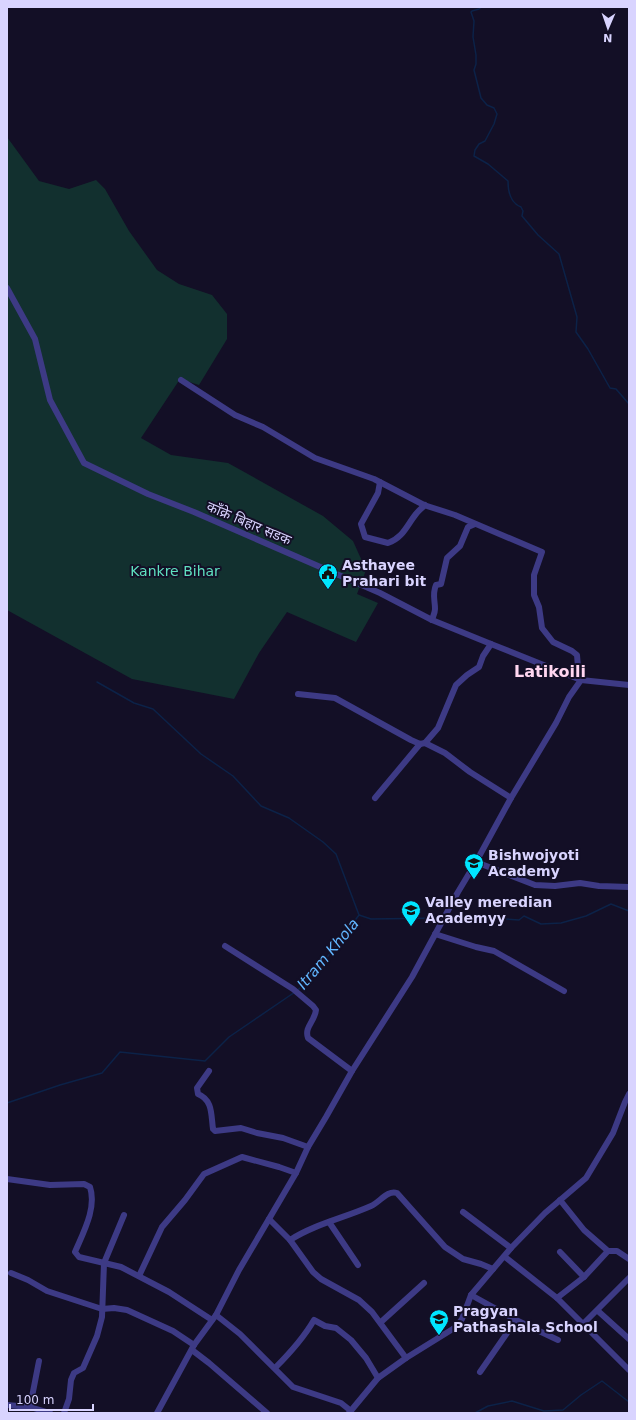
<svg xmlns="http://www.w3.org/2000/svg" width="636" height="1420" viewBox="0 0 636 1420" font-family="'DejaVu Sans','Noto Sans Devanagari',sans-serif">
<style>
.green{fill:#12302f}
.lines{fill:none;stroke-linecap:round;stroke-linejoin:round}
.stream{stroke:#0c2248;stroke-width:1.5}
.minor{stroke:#3d3a85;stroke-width:6}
.labels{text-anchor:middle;stroke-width:4;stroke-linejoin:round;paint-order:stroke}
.street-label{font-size:14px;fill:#d9d4ff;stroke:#130f26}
.poi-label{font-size:14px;font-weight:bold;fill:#d9d4ff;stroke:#130f26;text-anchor:start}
.park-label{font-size:14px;fill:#5fe0c0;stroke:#130f26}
.water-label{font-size:15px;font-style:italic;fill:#62b6ff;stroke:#130f26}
.quarter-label{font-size:16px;font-weight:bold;fill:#ffd6f0;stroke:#130f26}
</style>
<rect width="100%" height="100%" fill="#130f26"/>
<polygon class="green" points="7,137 39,181 69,189 96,180 105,189 129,231 157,270 179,284 212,295 227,314 227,339 199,385 180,379 141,438 171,455 228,463 323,516 353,541 366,570 357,594 378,603 356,642 287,612 259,653 234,699 132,679 7,610"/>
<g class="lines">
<g class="stream">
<path d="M481,7L479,9L472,11L471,12L474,21L473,37L476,55V64L474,70L481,98L487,105L494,108L497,114L494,124L485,141L479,144L475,150L474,156L488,164L508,181C508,192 510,203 521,207L523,211L522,216L538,235L559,254L577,317L576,332L588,349L610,388L616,389L629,404"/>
<polyline points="97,682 134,703 153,709 201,754 233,776 261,806 289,818 323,842 336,854 359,915"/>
<polyline points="447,919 476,917 519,920 524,916 541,924 561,923 586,916 611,904 629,911"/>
<path d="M298,990C321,967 340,941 359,915L371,919L441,918"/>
<polyline points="7,1103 60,1085 102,1073 120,1052 205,1061 229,1037 295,992"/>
<polyline points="475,1413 488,1406 512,1401 544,1411 563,1410 581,1395 602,1381 629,1402"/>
</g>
<g class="minor">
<polyline points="7,288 35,339 50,400 84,463 148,494 194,512 380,593 432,620 491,644 581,680 629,685"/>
<polyline points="181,380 235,415 263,427 315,458 374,479 424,505 455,515 542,552 534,575 534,595 539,607 542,628 553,642 572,651 577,655 578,667 574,677"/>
<path d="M380,482L378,493L361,524L365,537L388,543C403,538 407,525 416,514C418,511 422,508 425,505"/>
<path d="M432,620C433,616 435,613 435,609C435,600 432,594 436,585L441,584L447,558L460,546L468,527L475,524"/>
<polyline points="298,694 335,698 411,740 420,744 425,743 445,753 470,772 511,798"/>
<polyline points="425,743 438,728 456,685 467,675 479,667 483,656 491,644"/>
<polyline points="375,798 420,744"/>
<polyline points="476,862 535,885 555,886 580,883 599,886 629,887"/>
<polyline points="435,934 476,947 494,951 564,991"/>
<path d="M225,946L293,989L313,1006L316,1010C315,1021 304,1027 308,1038L352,1071"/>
<path d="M209,1071L197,1088L198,1094C213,1100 211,1115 213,1129L215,1131L241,1128L257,1133L283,1138L308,1147"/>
<path d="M7,1179L50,1185L84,1184L90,1187C97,1208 83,1233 75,1252L79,1257L121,1267L169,1292L212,1320"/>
<polyline points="463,1212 511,1248"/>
<polyline points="269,1219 290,1240 313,1272 321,1279 359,1300 372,1312 406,1358"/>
<polyline points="329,1222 358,1265"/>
<path d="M290,1240C315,1224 344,1218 371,1206C380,1202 387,1190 397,1193L445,1247L463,1259L481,1264L493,1269"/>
<polyline points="608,1251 617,1251 629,1259"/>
<polyline points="560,1252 584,1277"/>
<polyline points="505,1257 557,1298 629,1370"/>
<polyline points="11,1273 28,1280 47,1291 102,1309 114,1308 127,1310 173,1331 194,1345"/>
<polyline points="139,1276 162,1227 185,1200 204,1174 242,1157 279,1167 296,1173"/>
<polyline points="471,1295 516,1320 558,1340"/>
<polyline points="557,1298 584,1277 608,1251 584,1230 560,1200"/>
<polyline points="598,1311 629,1339"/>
<polyline points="216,1315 240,1334 293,1387 341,1403 351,1411"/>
<polyline points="381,1322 424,1283"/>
<polyline points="583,1324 629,1278"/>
<polyline points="192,1350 209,1363 267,1413"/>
<path d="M275,1368C290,1353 303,1339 314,1320L325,1326L336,1328L351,1340L366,1358L378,1378"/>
<polyline points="480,1372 516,1320"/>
<polyline points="7,1405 30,1407 50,1413"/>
<polyline points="30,1407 39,1361"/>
<polyline points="64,1413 69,1399 71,1380 74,1373 83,1368 97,1336 102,1317 104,1263 124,1215"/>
<polyline points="157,1413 194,1345 216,1315 239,1270 296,1173 308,1147 326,1117 352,1071 412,977 458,892 476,862 511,798 556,723 569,697 581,680"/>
<polyline points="349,1413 378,1378 406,1358 456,1327 462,1319 471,1295 511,1248 545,1213 586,1178 613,1133 625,1102 629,1094"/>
</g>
</g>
<defs>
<g id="civic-pin" transform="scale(1)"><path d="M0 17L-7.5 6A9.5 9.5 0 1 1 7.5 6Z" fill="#00e5ff" stroke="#130f26"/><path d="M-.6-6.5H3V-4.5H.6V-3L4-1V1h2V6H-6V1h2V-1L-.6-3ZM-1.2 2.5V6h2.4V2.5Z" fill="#111"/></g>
<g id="school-pin" transform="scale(1)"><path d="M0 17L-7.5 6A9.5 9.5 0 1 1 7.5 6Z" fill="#00e5ff" stroke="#130f26"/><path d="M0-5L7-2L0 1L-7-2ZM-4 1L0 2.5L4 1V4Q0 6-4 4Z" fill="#111"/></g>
</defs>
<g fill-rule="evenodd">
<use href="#civic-pin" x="328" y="573"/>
<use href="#school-pin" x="474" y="863"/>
<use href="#school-pin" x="411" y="910"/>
<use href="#school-pin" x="439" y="1319"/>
</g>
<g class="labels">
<g class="street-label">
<text transform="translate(249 523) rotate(23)" y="5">काँक्रे बिहार सडक</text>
</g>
<g class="poi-label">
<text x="342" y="570">Asthayee<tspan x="342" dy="16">Prahari bit</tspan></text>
<text x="488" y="860">Bishwojyoti<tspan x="488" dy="16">Academy</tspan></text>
<text x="425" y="907">Valley meredian<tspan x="425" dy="16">Academyy</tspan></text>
<text x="453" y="1316">Pragyan<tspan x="453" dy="16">Pathashala School</tspan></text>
</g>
<g class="park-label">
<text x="175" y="576">Kankre Bihar</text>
</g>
<g class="water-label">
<text transform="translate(328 954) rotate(-50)" y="5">Itram Khola</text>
</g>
<g class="quarter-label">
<text x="550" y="677">Latikoili</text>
</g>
</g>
<rect width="636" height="1420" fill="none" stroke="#d9d4ff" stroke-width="16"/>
<g transform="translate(608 28) rotate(182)" stroke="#130f26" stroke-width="3" paint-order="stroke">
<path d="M0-3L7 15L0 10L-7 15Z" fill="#d9d4ff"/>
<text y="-6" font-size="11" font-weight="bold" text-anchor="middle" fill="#d9d4ff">N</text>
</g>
<path d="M10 1404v6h83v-6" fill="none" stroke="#d9d4ff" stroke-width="2"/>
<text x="16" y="1404" font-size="12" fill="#d9d4ff" stroke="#130f26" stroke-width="3" paint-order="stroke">100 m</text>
</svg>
